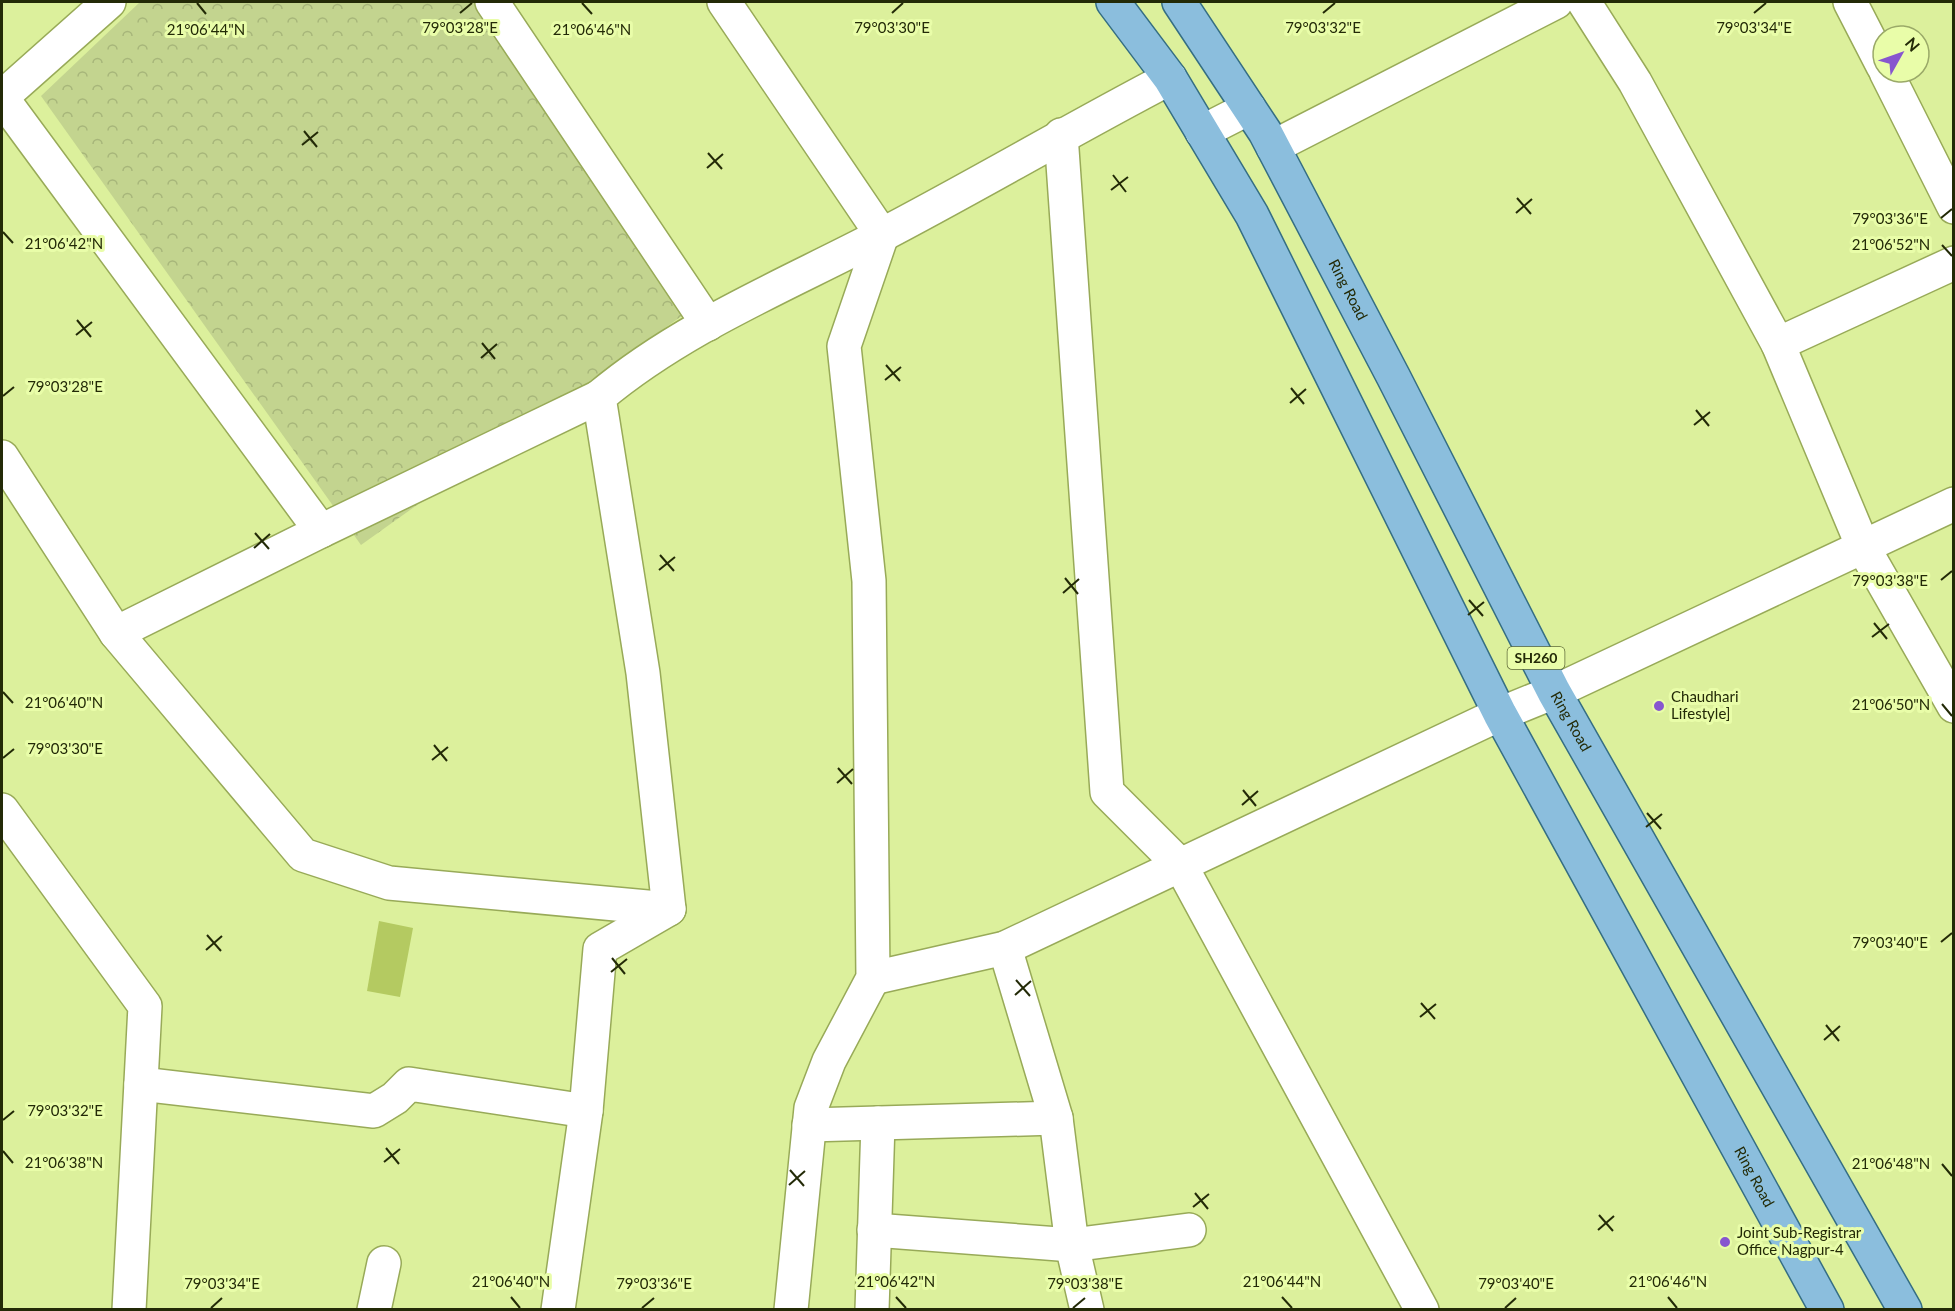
<svg xmlns="http://www.w3.org/2000/svg" width="1955" height="1311" viewBox="0 0 1955 1311" font-family="Lato,sans-serif">
<style>
.park{fill:url(#park-crowns)}
.building{fill:#b4ca61}
.lines{fill:none;stroke-linecap:round;stroke-linejoin:round}
.minor-casing{stroke:#98aa58;stroke-width:36}
.major-casing{stroke:#356e83;stroke-width:36}
.minor{stroke:#fff;stroke-width:33}
.major{stroke:#8bbedd;stroke-width:33}
.ticks{fill:none;stroke:#232a07;stroke-width:2}
.poi-dot{fill:#8756cf;stroke:#e9fda9;stroke-width:2}
.labels{text-anchor:middle;stroke-width:6;stroke-linejoin:round;paint-order:stroke}
.shield{fill:#e9fda9;stroke:#5e6938;stroke-width:1.5}
.shield-label{font-size:14px;font-weight:bold;fill:#232a07}
.street-label{font-size:15px;fill:#232a07;stroke:#e9fda9}
.poi-label{font-size:15px;fill:#232a07;stroke:#e9fda9;text-anchor:start}
.ticks-label{font-size:15px;text-anchor:middle;fill:#232a07;stroke:#e9fda9;stroke-width:6;stroke-linejoin:round;paint-order:stroke}
</style>
<defs>
<pattern id="park-crowns" width="20" height="18" patternUnits="userSpaceOnUse" patternTransform="scale(1.5)"><rect width="20" height="18" fill="#c3d48f"/><path d="M2 6a3 3 0 1 1 6 0M12 15a3 3 0 1 1 6 0" fill="none" stroke="#a7b67a"/></pattern>
</defs>
<rect width="100%" height="100%" fill="#dcf09c"/>
<polygon class="park" points="140,2 484,2 700,303 361,545 41,96"/>
<polygon class="building" points="379,921 413,928 400,997 367,991"/>
<g class="lines">
<g class="minor-casing">
<g id="minor">
<polyline points="492,2 708,324"/>
<polyline points="724,2 882,235 844,346 869,581 873,978 829,1061 811,1108 791,1310"/>
<polyline points="1584,2 1635,82 1778,344 1863,547 1954,706"/>
<polyline points="1850,2 1883,66"/>
<polyline points="1886,72 1954,207"/>
<polyline points="2,97 109,2"/>
<polyline points="2,98 321,531 116,633 2,457"/>
<polyline points="1202,132 1249,108"/>
<polyline points="1061,135 1107,792 1181,866 1422,1310"/>
<polyline points="1273,147 1556,2"/>
<polyline points="1778,344 1954,263"/>
<polyline points="321,531 599,397"/>
<polyline points="116,633 303,855 389,883 669,909"/>
<polyline points="2,810 145,1006 129,1310"/>
<polyline points="1005,948 1056,1118 1072,1245 1087,1310"/>
<polyline points="873,978 1005,948 1500,714 1554,692 1954,504"/>
<polyline points="141,1084 374,1111 395,1098 409,1084 586,1111"/>
<polyline points="809,1125 1056,1118"/>
<polyline points="874,1230 1072,1245 1189,1230"/>
<polyline points="374,1310 384,1263"/>
<path d="M558,1310L586,1111L600,949L669,909L643,673L599,397C681,328 784,286 878,237C976,186 1072,129 1170,78"/>
<polyline points="872,1310 878,1123"/>
</g>
</g>
<g class="major-casing">
<g id="major">
<path id="s1" d="M1113,2L1170,78L1252,215L1500,714L1827,1310"/>
<path id="s2" d="M1179,2L1265,132L1393,376L1554,692L1905,1310"/>
</g>
</g>
<use href="#minor" class="minor"/>
<use href="#major" class="major"/>
</g>
<path class="ticks" d="M197,3L206,14M582,3L592,14M460,13L472,3M892,13L903,3M1323,13L1335,3M1754,13L1766,3M304,131L317,147M302,145L318,132M708,153L722,169M707,168L723,154M1113,175L1126,192M1111,190L1128,177M1517,198L1531,214M1516,213L1532,199M1941,218L1952,209M3,232L13,243M1942,245L1952,256M77,320L91,337M76,335L92,322M482,343L495,359M481,358L497,344M886,365L900,381M885,380L901,367M1291,388L1304,404M3,396L14,387M1290,403L1306,389M1696,410L1709,426M1694,425L1710,412M255,533L269,549M254,548L270,534M660,555L674,571M659,570L675,557M1065,578L1078,594M1941,580L1952,571M1063,593L1079,579M1469,600L1483,616M1468,615L1484,602M1874,623L1887,639M1872,637L1889,624M3,692L13,703M1942,704L1952,716M434,745L447,761M3,758L14,749M432,760L448,747M838,768L852,784M837,783L853,769M1243,790L1256,806M1242,805L1258,791M1647,813L1661,829M1646,827L1662,814M207,935L221,951M1941,942L1952,933M206,950L222,936M612,958L625,974M611,972L627,959M1016,980L1030,996M1015,995L1031,981M1421,1003L1435,1019M1420,1017L1436,1004M1826,1025L1839,1041M1824,1040L1840,1026M3,1120L14,1111M386,1148L399,1164M3,1151L13,1163M384,1162L400,1149M1942,1164L1952,1176M790,1170L804,1186M789,1185L805,1171M1195,1193L1208,1209M1193,1207L1209,1194M1599,1215L1613,1231M1598,1230L1614,1216M511,1297L520,1308M896,1297L906,1308M1282,1297L1292,1308M1668,1297L1677,1308M211,1308L222,1298M642,1308L654,1298M1073,1308L1085,1298M1505,1308L1516,1298"/>
<g class="poi-dot">
<circle cx="1659" cy="706" r="6"/>
<circle cx="1725" cy="1242" r="6"/>
</g>
<g class="labels">
<rect class="shield" x="1507.5" y="647" width="57" height="22" rx="4.5"/>
<g class="shield-label">
<text x="1536" y="663">SH260</text>
</g>
<g class="street-label">
<text dy="5" stroke="none"><textPath href="#s2" startOffset="334">Ring Road</textPath></text>
<text dy="5" stroke="none"><textPath href="#s2" startOffset="820">Ring Road</textPath></text>
<text dy="5" stroke="none"><textPath href="#s1" startOffset="1340">Ring Road</textPath></text>
</g>
<g class="poi-label">
<text x="1671" y="702">Chaudhari<tspan x="1671" dy="17">Lifestyle]</tspan></text>
<text x="1737" y="1238">Joint Sub-Registrar<tspan x="1737" dy="17">Office Nagpur-4</tspan></text>
</g>
</g>
<g class="ticks-label">
<text x="460" y="33">79°03'28"E</text>
<text x="892" y="33">79°03'30"E</text>
<text x="1323" y="33">79°03'32"E</text>
<text x="1754" y="33">79°03'34"E</text>
<text x="206" y="35">21°06'44"N</text>
<text x="592" y="35">21°06'46"N</text>
<text x="1890" y="224">79°03'36"E</text>
<text x="64" y="249">21°06'42"N</text>
<text x="1891" y="250">21°06'52"N</text>
<text x="65" y="392">79°03'28"E</text>
<text x="1890" y="586">79°03'38"E</text>
<text x="64" y="708">21°06'40"N</text>
<text x="1891" y="710">21°06'50"N</text>
<text x="65" y="754">79°03'30"E</text>
<text x="1890" y="948">79°03'40"E</text>
<text x="65" y="1116">79°03'32"E</text>
<text x="64" y="1168">21°06'38"N</text>
<text x="1891" y="1169">21°06'48"N</text>
<text x="511" y="1287">21°06'40"N</text>
<text x="896" y="1287">21°06'42"N</text>
<text x="1282" y="1287">21°06'44"N</text>
<text x="1668" y="1287">21°06'46"N</text>
<text x="222" y="1289">79°03'34"E</text>
<text x="654" y="1289">79°03'36"E</text>
<text x="1085" y="1289">79°03'38"E</text>
<text x="1516" y="1289">79°03'40"E</text>
</g>
<rect width="1955" height="1311" fill="none" stroke="#232a07" stroke-width="6"/>
<g transform="translate(1901 54) rotate(50)"><circle r="28" fill="#e9fda9" stroke="#9aa968" stroke-width="1.5"/>
<path d="M0-4.5L10 22L0 15L-10 22Z" fill="#8756cf"/>
<text y="-9" font-size="16" font-weight="bold" text-anchor="middle" fill="#232a07">N</text>
</g>
</svg>
